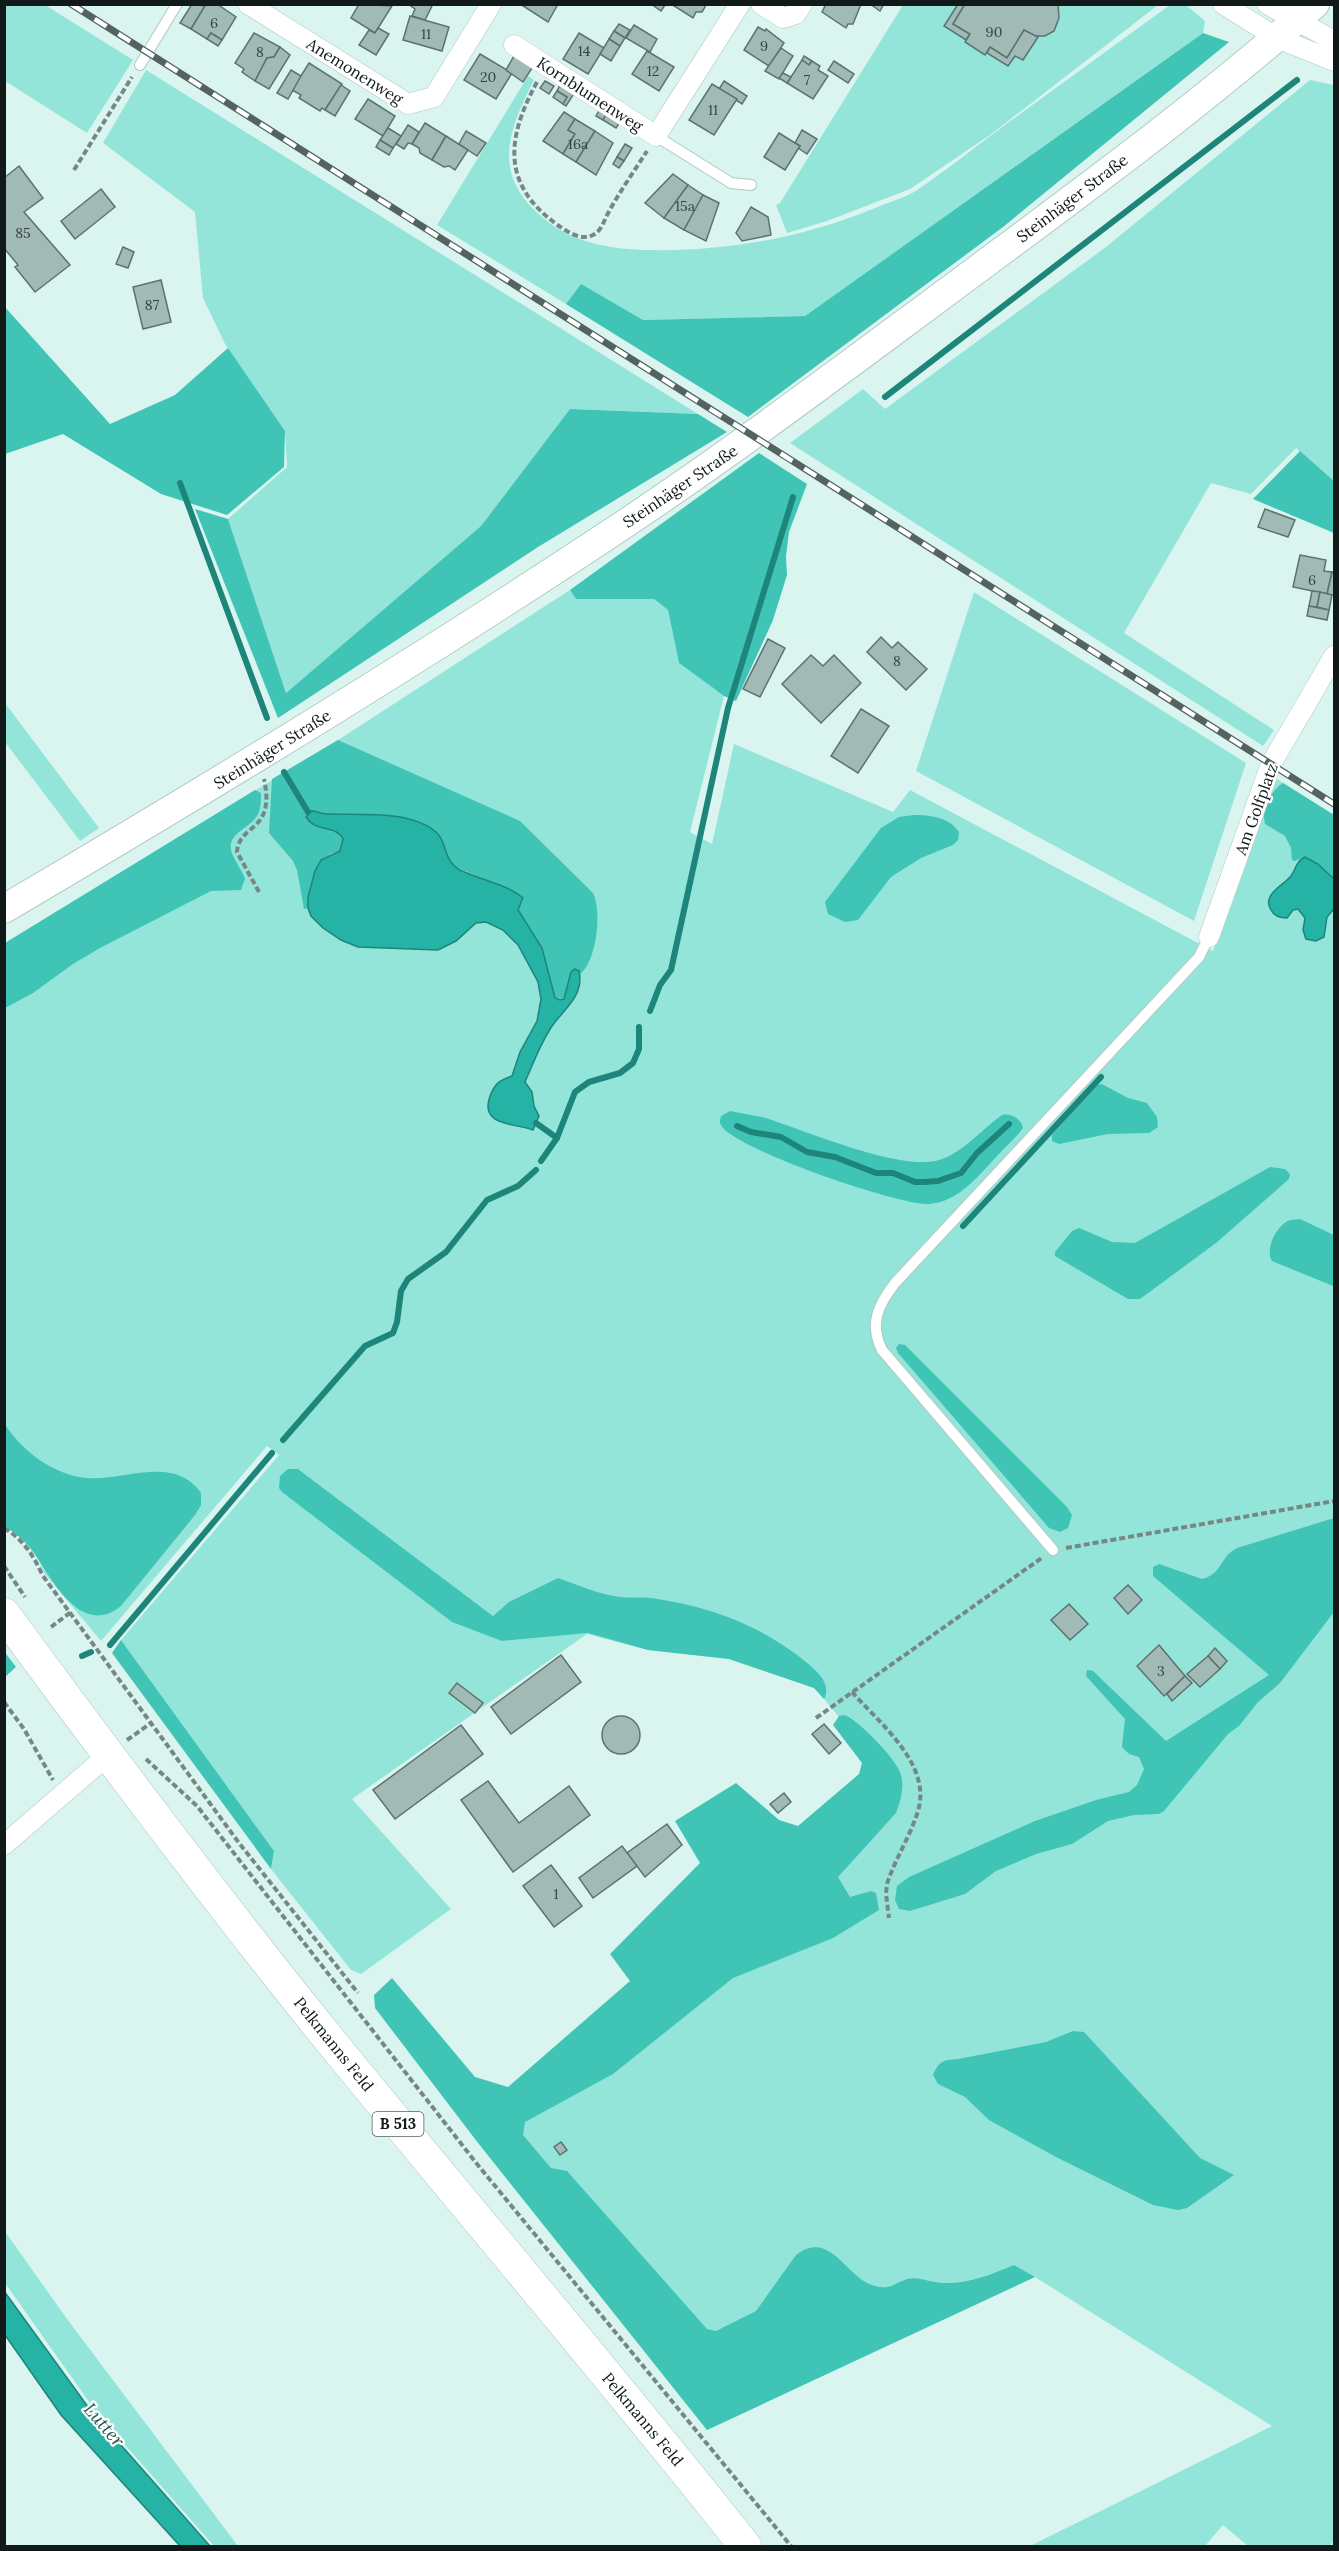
<svg xmlns="http://www.w3.org/2000/svg" width="1339" height="2551" viewBox="0 0 1339 2551" font-family="Lora,serif">
<style>
.green{fill:#94e5d9;fill-rule:evenodd}
.forest{fill:#40c4b6}
.water{fill:#24b3a4;stroke:#1e857a;stroke-width:1.5}
.lines{fill:none;stroke-linecap:round;stroke-linejoin:round}
.stream{stroke:#1e857a;stroke-width:6}
.building{fill:#a1bab6;stroke:#5b736f;stroke-width:1.5}
.lane-casing{stroke:#b0c9c5;stroke-width:12}
.street-casing{stroke:#b0c9c5;stroke-width:21}
.secondary-casing{stroke:#b0c9c5;stroke-width:30}
.primary-casing{stroke:#b0c9c5;stroke-width:33}
.path{stroke:#768885;stroke-width:4;stroke-dasharray:6 3;stroke-linecap:butt}
.lane{stroke:#fff;stroke-width:10}
.street{stroke:#fff;stroke-width:20}
.secondary{stroke:#fff;stroke-width:28}
.primary{stroke:#fff;stroke-width:32}
.rail-casing{stroke:#546361;stroke-width:7}
.rail{stroke:#fff;stroke-width:4.5;stroke-dasharray:14;stroke-linecap:butt}
.labels{text-anchor:middle;stroke-width:4.5;stroke-linejoin:round;paint-order:stroke}
.number-label{font-size:14px;fill:#354240}
.shield{fill:#fff;stroke:#585f5e;stroke-width:1.5}
.shield-label{font-size:15px;font-weight:bold;fill:#111a19}
.street-label{font-size:16px;fill:#111a19;stroke:#fff}
.water-label{font-size:18px;font-style:italic;fill:#205750;stroke:#fff}
</style>
<rect width="100%" height="100%" fill="#daf5f0"/>
<g class="green">
<polygon points="4,5 45,5 133,60 87,133 5,81"/>
<polygon points="903,5 1158,5 990,135 910,189 827,221 787,233 776,205 780,203"/>
<path d="M1170,5H1186L1205,21L1203,33L805,316L643,320L581,285L566,304L437,225L528,76L534,80C507,133 492,174 542,217C579,249 628,251 675,250C744,248 808,235 873,209C886,203 902,199 914,192C943,173 971,150 998,130C1056,88 1113,46 1170,5Z"/>
<polygon points="146,70 698,414 570,409 481,526 286,693 228,519 287,467 285,431 225,344 203,298 195,212 103,143"/>
<polygon points="1310,80 1334,85 1334,481 1296,448 1251,494 1211,483 1124,633 1274,730 1263,746 790,443 863,389 885,409 1106,247"/>
<path d="M570,590L576,599H654L668,610L679,663L724,696L690,832L712,844L734,744L893,812L910,790L1213,951L1277,779L1334,815V2541L1330,2546H1248L1223,2525L1205,2546H1030L1272,2426L1035,2277L707,2430L475,2139L881,1813L854,1735L815,1688L729,1659L648,1650L587,1634L352,1799L451,1909L361,1974L351,1970L271,1869L274,1851L121,1640L279,1455L267,1446L101,1641L45,1574L38,1559L27,1545L15,1533L5,1527V943L338,740ZM298,1469L493,1616L587,1633L502,1641Z"/>
<polygon points="974,592 1246,763 1194,921 916,771"/>
<polygon points="5,703 99,828 80,841 5,742"/>
<polygon points="4,2230 67,2319 238,2546 214,2546 97,2413 5,2283"/>
</g>
<g class="forest">
<polygon points="1203,33 1229,42 1003,227 748,417 566,304 581,284 643,320 805,316"/>
<polygon points="4,306 110,424 175,395 228,348 285,431 284,467 227,515 161,494 63,434 5,454"/>
<polygon points="570,409 698,414 727,432 538,547 278,718 195,509 228,519 286,693 481,526"/>
<polygon points="1300,451 1334,481 1334,533 1253,499"/>
<polygon points="759,453 807,484 789,532 786,556 787,575 773,620 736,701 724,696 679,663 668,610 654,599 576,599 570,590"/>
<path d="M338,740L520,821L593,893C602,911 597,961 580,974L579,971L571,972L564,999L555,998L542,948L518,910L523,901L521,895L454,866L445,853L438,833L421,823L378,814H329L315,811L327,830H334L341,834L343,844L340,851L330,854L311,885L308,908L304,909L297,870L293,861L269,833L272,779Z"/>
<path d="M1283,783L1334,815V879L1318,864L1301,858L1295,861L1292,860L1291,848L1285,836L1265,824C1261,808 1270,792 1283,783Z"/>
<path d="M255,790L261,793C261,800 261,810 257,816C249,829 225,834 232,853C235,862 242,870 245,879L241,890L211,891L100,948L73,964L33,993L5,1008V943Z"/>
<path d="M914,815C930,815 949,817 959,832L958,840L953,845L921,858L891,877L858,920L845,922L828,914L825,902L881,828L899,817Z"/>
<polygon points="1102,1084 1128,1098 1147,1103 1157,1117 1158,1127 1149,1133 1108,1134 1059,1144 1052,1141 1052,1135 1096,1085"/>
<path d="M730,1111C740,1113 751,1115 762,1117C803,1129 899,1172 939,1160C963,1153 982,1129 1002,1115C1011,1113 1022,1119 1023,1128C1016,1138 1006,1146 998,1155C979,1175 959,1202 929,1204C901,1206 733,1149 721,1125C719,1121 720,1121 721,1116Z"/>
<polygon points="1270,1167 1285,1169 1290,1174 1289,1179 1216,1243 1140,1299 1128,1299 1055,1256 1055,1252 1072,1231 1079,1228 1112,1242 1135,1243"/>
<path d="M1300,1219L1334,1235L1333,1286L1272,1261C1265,1250 1275,1229 1286,1222C1290,1219 1295,1220 1300,1219Z"/>
<polygon points="899,1344 905,1345 1067,1507 1072,1515 1068,1528 1060,1532 1049,1528 898,1353 896,1348"/>
<path d="M4,1423C22,1451 53,1475 87,1478C125,1481 174,1454 201,1493V1505L195,1515L121,1606C84,1636 56,1587 38,1559C30,1545 18,1534 5,1527Z"/>
<path d="M288,1469H298L493,1616L509,1602L558,1578C578,1585 598,1594 619,1597C630,1598 641,1597 651,1598C711,1607 759,1624 806,1662C817,1671 832,1684 824,1699L814,1688L729,1659L648,1650L588,1633L502,1641L452,1622L282,1492L279,1488L280,1476Z"/>
<path d="M1334,1518V1612L1280,1683L1258,1702L1239,1726L1228,1734L1164,1811L1159,1814L1134,1815L1108,1821L1072,1844L1036,1854L996,1871L965,1894L910,1911L899,1909L895,1900L897,1886L909,1877L1035,1821L1096,1800L1129,1792L1137,1785L1144,1769L1139,1757L1129,1754L1122,1747L1125,1719L1086,1676L1087,1670L1093,1671L1166,1741L1269,1675L1153,1576V1567L1159,1564L1202,1579C1223,1574 1219,1557 1237,1548Z"/>
<polygon points="121,1640 274,1851 271,1869 112,1653"/>
<polygon points="4,1651 16,1667 5,1677 4,1677"/>
<path d="M845,1715C859,1721 894,1757 900,1772C905,1785 901,1800 896,1813L838,1877L850,1897L871,1891L876,1893L879,1910L833,1938L733,1978L613,2074L525,2122L523,2135L551,2168L567,2171L707,2329L716,2331L756,2311L796,2255C830,2229 845,2276 872,2285C890,2291 892,2284 907,2279C917,2276 933,2283 943,2283C969,2284 990,2275 1014,2265L1035,2277L707,2430L475,2139L375,2008L374,1995L392,1978L475,2077L508,2087L630,1981L610,1954L700,1863L675,1821L736,1783L779,1820L798,1826L859,1774L862,1763L833,1725L839,1716Z"/>
<path d="M1073,2031L1084,2032L1200,2158L1234,2175L1187,2208L1178,2210L1153,2205L1056,2157L989,2120L965,2097L938,2084L933,2075C939,2061 943,2060 958,2059L1046,2042Z"/>
</g>
<g class="water">
<path d="M311,811C317,811 322,814 329,814C361,815 410,810 436,832C448,842 442,860 460,870C478,879 509,885 523,898L518,910L542,948L555,998L560,1000L564,999L571,972L575,969L579,971C585,998 560,1011 549,1031C539,1047 533,1064 525,1082L532,1092L534,1106L539,1116L533,1130C514,1123 479,1126 490,1096C495,1083 500,1080 512,1076L520,1052L537,1021L541,999L538,982L518,945L503,930L486,922L476,923L456,941L438,950L358,947L341,940L323,928L311,916L308,908V897L315,871L321,860L340,851L343,839C337,825 316,833 306,817Z"/>
<path d="M1305,857L1318,864L1334,879V909L1327,917L1324,937L1316,941L1306,939L1303,930L1305,918L1298,909L1293,910L1287,918C1280,918 1274,916 1271,910C1261,895 1284,885 1291,876C1296,869 1296,861 1305,857Z"/>
<polygon points="4,2291 91,2411 210,2546 180,2546 61,2415 5,2335"/>
</g>
<g class="lines">
<g class="stream">
<polyline points="885,397 1297,80"/>
<polyline points="180,483 267,718"/>
<polyline points="284,772 308,812"/>
<polyline points="650,1011 660,985 671,970 728,708 793,497"/>
<polyline points="536,1123 557,1138"/>
<polyline points="737,1126 751,1132 781,1137 807,1152 835,1157 876,1173 893,1173 915,1182 924,1182 938,1181 961,1173 977,1153 1009,1124"/>
<polyline points="541,1161 557,1138 575,1092 589,1082 620,1073 633,1063 639,1049 639,1027"/>
<polyline points="963,1226 1101,1077"/>
<polyline points="283,1440 365,1346 393,1333 397,1322 401,1291 408,1279 446,1252 487,1200 518,1186 536,1170"/>
<polyline points="110,1645 272,1453"/>
<polyline points="82,1656 91,1652"/>
</g>
</g>
<g class="building">
<polygon points="192,4 205,6 191,29 180,23"/>
<polygon points="206,4 217,4 236,17 222,40 211,33 207,39 191,29"/>
<polygon points="359,4 392,6 375,33 351,18"/>
<polygon points="408,4 430,4 432,6 425,20 412,16 415,9"/>
<polygon points="520,4 558,4 548,22"/>
<polygon points="651,4 664,4 665,5 661,11"/>
<polygon points="671,4 704,4 705,7 702,12 696,12 693,18"/>
<polygon points="826,4 861,4 853,24 848,24 846,28 822,12"/>
<polygon points="870,4 884,4 880,11"/>
<polygon points="958,4 965,4 953,24 970,34 966,40 944,26"/>
<polygon points="965,4 1058,4 1059,18 1054,31 1045,36 1033,36 1024,30 1007,58 990,47 985,55 965,42 970,34 953,24"/>
<polygon points="410,16 449,27 442,51 403,40"/>
<polygon points="619,24 630,30 625,38 614,31"/>
<polygon points="634,25 657,39 650,52 626,38"/>
<polygon points="758,27 765,31 766,29 784,43 769,66 744,50"/>
<polygon points="378,28 389,34 376,55 359,45 369,30 375,33"/>
<polygon points="1024,30 1038,37 1023,60 1015,56 1008,66 987,53 990,47 1007,58"/>
<polygon points="614,31 625,38 620,46 609,39"/>
<polygon points="211,33 222,40 218,46 207,39"/>
<polygon points="254,33 280,47 274,57 267,58 255,81 242,72 244,69 235,63"/>
<polygon points="579,33 604,48 588,74 563,59"/>
<polygon points="609,39 620,46 611,61 600,54"/>
<polygon points="280,47 290,55 269,89 255,81 267,58 274,57"/>
<polygon points="781,48 793,56 779,79 765,71"/>
<polygon points="647,51 674,67 659,91 632,74"/>
<polygon points="480,54 512,73 496,99 464,80"/>
<polygon points="515,54 534,65 523,82 506,70"/>
<polygon points="804,56 812,61 809,65 802,60"/>
<polygon points="802,60 809,65 812,61 820,66 818,70 828,76 813,99 787,83"/>
<polygon points="834,61 854,74 848,83 828,70"/>
<polygon points="309,63 342,84 325,110 322,108 320,111 299,98 301,95 292,90"/>
<polygon points="291,70 301,76 288,99 277,93"/>
<polygon points="783,73 791,77 787,83 779,78"/>
<polygon points="545,81 554,86 549,94 540,88"/>
<polygon points="724,81 747,96 742,104 719,89"/>
<polygon points="561,83 575,92 566,106 563,104 567,97 557,91"/>
<polygon points="712,84 737,99 714,135 689,120"/>
<polygon points="341,85 350,91 335,116 325,110"/>
<polygon points="557,91 567,97 563,104 553,97"/>
<polygon points="368,99 395,116 383,136 355,119"/>
<polygon points="600,109 607,113 603,120 596,116"/>
<polygon points="564,112 575,119 568,130 575,134 563,154 543,141"/>
<polygon points="607,113 620,122 616,128 603,120"/>
<polygon points="575,119 595,131 576,162 563,154 575,134 568,130"/>
<polygon points="425,123 446,136 432,160 420,153 419,148 412,144"/>
<polygon points="408,125 419,132 412,144 408,143 404,149 396,144"/>
<polygon points="388,128 401,136 393,148 380,140"/>
<polygon points="802,130 817,139 807,154 798,148 800,146 795,143"/>
<polygon points="466,131 486,143 477,156 459,144"/>
<polygon points="595,131 613,143 596,175 576,162"/>
<polygon points="779,133 800,146 785,170 764,157"/>
<polygon points="446,136 468,150 455,170 449,166 444,167 432,160"/>
<polygon points="380,140 393,148 389,155 376,147"/>
<polygon points="625,144 632,148 624,161 617,157"/>
<polygon points="617,157 624,161 619,168 613,164"/>
<polygon points="19,166 43,198 24,212 70,265 35,292 15,267 18,265 4,248 4,178"/>
<polygon points="673,174 688,185 664,218 645,203"/>
<polygon points="688,185 703,195 684,230 664,218"/>
<polygon points="101,189 115,207 75,239 61,221"/>
<polygon points="703,195 719,203 706,241 684,230"/>
<polygon points="751,207 768,217 771,235 742,241 736,233"/>
<polygon points="123,247 134,252 128,268 116,264"/>
<polygon points="161,280 171,322 143,329 133,287"/>
<polygon points="1265,509 1295,520 1288,537 1258,527"/>
<polygon points="1300,555 1326,560 1324,571 1332,572 1327,594 1293,587"/>
<polygon points="1332,572 1334,573 1334,595 1327,594"/>
<polygon points="1312,591 1320,592 1317,607 1309,606"/>
<polygon points="1320,592 1332,595 1329,610 1317,607"/>
<polygon points="1309,606 1329,610 1327,620 1307,616"/>
<polygon points="881,637 892,648 898,642 927,669 906,690 867,652"/>
<polygon points="768,639 785,648 760,697 743,689"/>
<polygon points="811,655 823,666 834,655 861,683 821,723 782,684"/>
<polygon points="861,709 889,726 858,773 831,756"/>
<polygon points="1128,1585 1142,1600 1128,1614 1114,1598"/>
<polygon points="1069,1604 1088,1624 1070,1640 1051,1620"/>
<polygon points="1159,1645 1185,1676 1164,1696 1137,1666"/>
<polygon points="1215,1648 1227,1661 1220,1669 1208,1656"/>
<polygon points="561,1655 581,1682 511,1734 491,1707"/>
<polygon points="1208,1656 1220,1669 1200,1687 1187,1674"/>
<polygon points="1185,1676 1192,1683 1172,1701 1167,1694"/>
<polygon points="457,1683 483,1703 475,1713 449,1693"/>
<circle cx="621" cy="1735" r="19"/>
<polygon points="824,1724 841,1743 829,1754 812,1734"/>
<polygon points="461,1725 483,1754 395,1819 373,1790"/>
<polygon points="488,1781 519,1823 569,1786 590,1815 513,1872 461,1800"/>
<polygon points="784,1793 791,1802 778,1813 770,1804"/>
<polygon points="667,1824 682,1845 645,1877 627,1853"/>
<polygon points="622,1846 637,1866 593,1898 579,1878"/>
<polygon points="551,1865 582,1906 554,1927 523,1886"/>
<polygon points="561,2142 567,2150 560,2155 554,2147"/>
</g>
<g class="lines">
<g class="lane-casing">
<g id="lane">
<polyline points="140,65 177,4"/>
<polyline points="656,136 731,183 751,185"/>
<path d="M1053,1550L882,1350C869,1324 878,1305 895,1283L1199,957L1209,937"/>
</g>
</g>
<g class="street-casing">
<g id="street">
<polyline points="248,4 408,104 434,97 491,4"/>
<polyline points="761,4 783,18 796,14 802,4"/>
<polyline points="1223,4 1277,38 1334,61"/>
<polyline points="1267,4 1334,41"/>
<polyline points="514,45 656,136 740,4"/>
<polyline points="1209,937 1271,764 1334,656"/>
<polyline points="4,1845 108,1755"/>
</g>
</g>
<g class="secondary-casing">
<path id="secondary" d="M4,909C211,787 417,662 617,529C733,452 844,368 955,286C1077,195 1201,105 1315,4"/>
</g>
<g class="primary-casing">
<path id="primary" d="M4,1614C107,1754 211,1893 320,2028C461,2202 607,2371 745,2546"/>
</g>
<g class="path">
<path d="M537,82C506,139 501,185 559,226C568,232 581,241 593,235C600,232 603,224 606,217C618,194 633,173 647,151"/>
<polyline points="74,170 132,77"/>
<path d="M259,892L237,852C239,823 276,833 264,779"/>
<path d="M4,1528C24,1540 33,1555 43,1576L239,1843L358,1993"/>
<polyline points="1066,1548 1334,1501"/>
<polyline points="4,1566 25,1597"/>
<polyline points="51,1627 71,1612"/>
<path d="M852,1692C880,1724 932,1764 918,1811C910,1837 895,1859 887,1884L886,1894L889,1918"/>
<polyline points="4,1702 24,1729 53,1780"/>
<polyline points="816,1718 1043,1557"/>
<polyline points="127,1740 151,1723"/>
<polyline points="146,1759 197,1806 477,2164 791,2546"/>
</g>
<use href="#lane" class="lane"/>
<use href="#street" class="street"/>
<use href="#secondary" class="secondary"/>
<use href="#primary" class="primary"/>
<g class="rail-casing">
<polyline id="rail" points="71,4 1334,804"/>
</g>
<use href="#rail" class="rail"/>
</g>
<g class="labels">
<g class="number-label">
<text x="214" y="28">6</text>
<text x="994" y="37">90</text>
<text x="426" y="39">11</text>
<text x="764" y="51">9</text>
<text x="584" y="56">14</text>
<text x="260" y="57">8</text>
<text x="653" y="76">12</text>
<text x="488" y="82">20</text>
<text x="807" y="85">7</text>
<text x="713" y="115">11</text>
<text x="578" y="149">16a</text>
<text x="685" y="211">15a</text>
<text x="23" y="238">85</text>
<text x="152" y="310">87</text>
<text x="1312" y="585">6</text>
<text x="897" y="666">8</text>
<text x="1161" y="1676">3</text>
<text x="556" y="1899">1</text>
</g>
<rect class="shield" x="372.5" y="2112" width="51" height="24" rx="4.5"/>
<g class="shield-label">
<text x="398" y="2129">B 513</text>
</g>
<g class="street-label">
<text transform="translate(355 71) rotate(32)" y="6">Anemonenweg</text>
<text transform="translate(590 94) rotate(33)" y="6">Kornblumenweg</text>
<text transform="translate(1072 198) rotate(-37)" y="6">Steinhäger Straße</text>
<text transform="translate(680 486) rotate(-34)" y="6">Steinhäger Straße</text>
<text transform="translate(272 749) rotate(-32)" y="6">Steinhäger Straße</text>
<text transform="translate(1256 809) rotate(-70)" y="6">Am Golfplatz</text>
<text transform="translate(334 2044) rotate(51)" y="6">Pelkmanns Feld</text>
<text transform="translate(643 2419) rotate(50)" y="6">Pelkmanns Feld</text>
</g>
<g class="water-label">
<text transform="translate(104 2425) rotate(49)" y="6">Lutter</text>
</g>
</g>
<rect width="1339" height="2551" fill="none" stroke="#111a19" stroke-width="12"/>
</svg>
